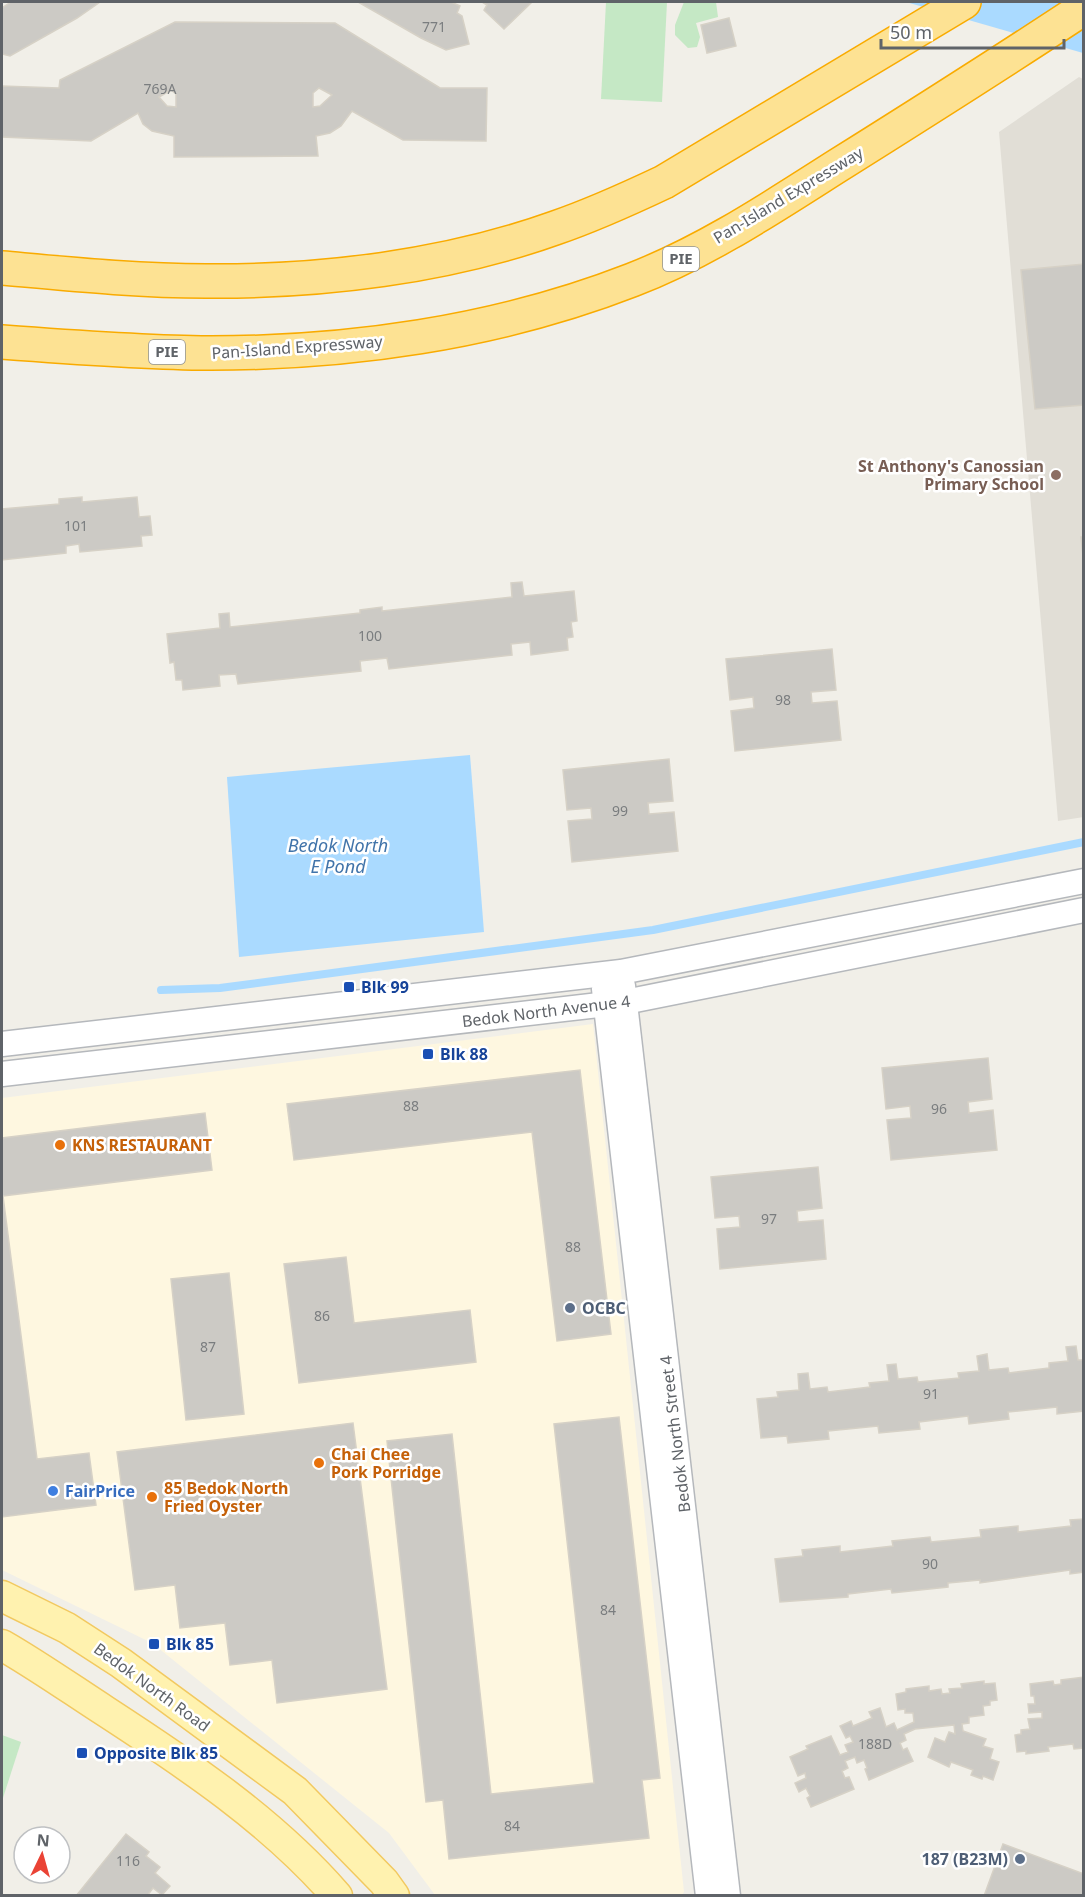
<svg xmlns="http://www.w3.org/2000/svg" width="1085" height="1897" viewBox="0 0 1085 1897" font-family="'Noto Sans',sans-serif">
<style>
.commercial{fill:#fef7e0}
.education{fill:#e1ded6}
.green{fill:#c5e8c5}
.water{fill:#aadaff}
.lines{fill:none;stroke-linecap:round;stroke-linejoin:round}
.stream{stroke:#aadaff;stroke-width:8}
.building{fill:#cccac5;stroke:#d6d1c6;stroke-width:1.5;fill-rule:evenodd}
.minor-casing{stroke:#b5b8bc;stroke-width:27}
.major-casing{stroke:#f2c960;stroke-width:33}
.highway-casing{stroke:#f9ab00;stroke-width:36}
.minor{stroke:#fff;stroke-width:24}
.major{stroke:#fff2af;stroke-width:30}
.highway{stroke:#fde293;stroke-width:33}
.education-dot{fill:#8d6e63;stroke:#fff;stroke-width:2}
.transit-dot{fill:#1a4fb4;stroke:#fff;stroke-width:2}
.food-dot{fill:#e8710a;stroke:#fff;stroke-width:2}
.service-dot{fill:#5c6f8a;stroke:#fff;stroke-width:2}
.shop-dot{fill:#3f7fe0;stroke:#fff;stroke-width:2}
.labels{text-anchor:middle;stroke-width:5;stroke-linejoin:round;paint-order:stroke}
.number-label{font-size:14px;fill:#7a7d7f}
.shield{fill:#fff;stroke:#8f9295;stroke-width:1.5}
.shield-label{font-size:15px;font-weight:bold;fill:#5f6368}
.street-label{font-size:16px;fill:#5f6368;stroke:#fff}
.education-label{font-size:16px;font-weight:bold;fill:#785e54;stroke:#fff;text-anchor:end}
.transit-label{font-size:16px;font-weight:bold;fill:#164399;stroke:#fff;text-anchor:start}
.food-label{font-size:16px;font-weight:bold;fill:#c56008;stroke:#fff;text-anchor:start}
.service-label{font-size:16px;font-weight:bold;fill:#4e5e75;stroke:#fff;text-anchor:start}
.shop-label{font-size:16px;font-weight:bold;fill:#366cbe;stroke:#fff;text-anchor:start}
.water-label{font-size:18px;font-style:italic;fill:#4174aa;stroke:#fff}
</style>
<rect width="100%" height="100%" fill="#f1efe8"/>
<polygon class="commercial" points="593,1024 684,1892 682,1895 435,1895 389,1833 152,1643 2,1570 2,1098"/>
<polygon class="education" points="1079,77 1083,79 1084,817 1058,821 999,132"/>
<g class="green">
<polygon points="606,2 667,2 662,102 601,99"/>
<polygon points="684,2 716,2 718,17 696,23 700,37 697,47 688,48 675,35 675,25"/>
<polygon points="2,1735 21,1742 2,1801"/>
</g>
<g class="water">
<polygon points="906,2 1083,2 1083,53"/>
<polygon points="470,755 484,932 239,957 227,777"/>
</g>
<g class="lines">
<polyline class="stream" points="161,990 220,988 653,930 1084,842"/>
</g>
<g class="building">
<polygon points="11,2 100,2 77,18 10,56 2,54 2,8"/>
<polygon points="358,2 451,2 460,6 457,13 462,16 469,44 446,50 421,38"/>
<polygon points="482,2 532,2 504,29 484,10 487,5"/>
<polygon points="729,18 736,46 707,53 701,25"/>
<path d="M175,22L335,23L440,88H487L486,141L403,140L352,111L341,126L330,133L316,136L318,156L174,157V136L152,131L143,124L138,113L91,141L2,137V86L59,88L60,80ZM319,88L332,95L320,106L313,107V93ZM171,90L176,94V107L167,106L159,97Z"/>
<polygon points="1084,264 1084,405 1035,409 1021,270"/>
<polygon points="82,497 82,502 137,497 139,517 150,516 152,535 141,536 142,546 80,552 79,544 66,546 66,553 2,560 2,509 59,504 59,499"/>
<polygon points="1081,537 1084,537 1084,566"/>
<polygon points="522,582 524,596 574,591 577,621 571,622 573,637 567,638 568,650 531,655 530,642 511,644 512,655 389,669 387,658 360,661 361,671 238,684 236,674 219,675 220,686 183,690 182,680 176,680 174,662 170,663 167,634 220,628 219,614 229,613 230,627 360,613 360,610 382,607 382,611 512,597 511,583"/>
<polygon points="832,649 836,690 811,692 812,703 837,701 841,740 735,751 731,711 754,708 753,697 730,700 726,659"/>
<polygon points="669,759 673,801 648,803 649,814 674,812 678,851 572,862 568,821 592,819 591,808 567,810 563,770"/>
<polygon points="988,1058 992,1099 968,1102 969,1113 993,1110 997,1150 891,1160 887,1120 911,1118 910,1106 886,1109 882,1068"/>
<polygon points="580,1070 611,1334 557,1341 532,1132 294,1160 287,1104"/>
<polygon points="205,1113 212,1170 3,1196 37,1459 89,1453 96,1505 2,1517 2,1138"/>
<polygon points="818,1167 822,1208 797,1211 798,1222 823,1220 826,1259 720,1269 717,1229 740,1227 739,1216 715,1218 711,1177"/>
<polygon points="346,1257 354,1323 470,1310 476,1362 299,1383 284,1264"/>
<polygon points="229,1273 244,1414 186,1420 171,1279"/>
<polygon points="1076,1346 1078,1360 1084,1360 1084,1411 1057,1414 1057,1407 1008,1412 1009,1419 969,1424 968,1416 919,1422 920,1429 879,1433 878,1426 828,1431 829,1439 788,1443 787,1436 761,1438 757,1399 778,1397 777,1392 799,1390 798,1374 808,1373 810,1389 827,1387 828,1392 870,1387 869,1383 889,1381 887,1365 896,1364 898,1379 917,1377 918,1382 959,1378 958,1373 979,1371 977,1356 987,1354 989,1370 1008,1368 1009,1373 1049,1368 1049,1363 1068,1361 1066,1347"/>
<polygon points="619,1417 660,1778 642,1780 649,1838 449,1859 443,1800 426,1802 387,1441 452,1434 491,1794 594,1783 554,1424"/>
<polygon points="353,1423 387,1689 277,1703 272,1660 230,1665 225,1623 180,1628 175,1585 135,1590 117,1452"/>
<polygon points="1084,1519 1084,1572 1070,1574 1070,1570 980,1583 980,1580 948,1583 948,1587 892,1593 891,1589 848,1594 848,1597 780,1602 775,1559 803,1556 802,1550 840,1546 840,1552 893,1546 892,1541 930,1537 931,1542 981,1537 980,1530 1018,1526 1018,1532 1071,1526 1070,1520"/>
<polygon points="1084,1677 1084,1748 1074,1749 1073,1744 1048,1747 1049,1751 1026,1754 1026,1751 1017,1752 1015,1735 1021,1734 1021,1730 1030,1729 1028,1719 1042,1718 1042,1712 1029,1713 1028,1704 1035,1704 1034,1696 1031,1696 1030,1684 1053,1681 1054,1685 1061,1684 1061,1680"/>
<polygon points="984,1681 984,1684 995,1683 997,1700 990,1701 990,1705 983,1706 984,1715 969,1717 969,1723 962,1724 963,1731 986,1739 983,1746 993,1749 990,1759 999,1762 993,1780 983,1776 982,1779 971,1775 973,1770 951,1762 949,1767 928,1757 935,1738 945,1742 949,1732 955,1734 954,1725 915,1729 904,1734 906,1740 900,1743 903,1750 907,1748 913,1761 869,1780 865,1769 867,1768 864,1760 857,1763 855,1757 845,1761 848,1768 842,1771 845,1778 849,1777 854,1789 811,1807 807,1798 810,1796 806,1788 799,1792 795,1783 806,1778 805,1773 798,1776 790,1757 808,1749 806,1746 831,1736 840,1755 848,1752 845,1745 853,1742 850,1736 846,1738 840,1726 851,1721 853,1726 872,1718 869,1712 880,1708 886,1727 894,1723 897,1730 914,1722 913,1713 905,1713 905,1709 898,1710 896,1694 906,1692 906,1689 929,1686 929,1691 941,1689 942,1694 950,1693 949,1689 962,1688 961,1684"/>
<polygon points="126,1834 149,1852 146,1856 160,1867 155,1873 170,1886 162,1895 153,1888 147,1896 76,1896"/>
<polygon points="1003,1844 1084,1874 1084,1896 984,1896"/>
</g>
<g class="lines">
<g class="minor-casing">
<g id="minor">
<polyline points="623,986 728,1896"/>
<polyline points="604,989 708,1896"/>
<polyline points="2,1044 621,972 1084,881"/>
<polyline points="2,1074 625,1002 1084,910"/>
</g>
</g>
<g class="major-casing">
<g id="major">
<polyline points="2,1596 67,1628 121,1663 295,1791 384,1882 394,1896"/>
<path d="M2,1645C37,1665 71,1689 105,1711C188,1765 272,1821 337,1896"/>
</g>
</g>
<g class="highway-casing">
<g id="highway">
<path d="M2,268C69,274 138,281 206,281C321,282 446,267 555,228C593,215 628,199 664,182L964,2"/>
<path d="M2,342C68,347 134,352 201,353C346,354 496,333 632,280C705,252 771,208 837,166C920,114 1002,62 1084,8"/>
</g>
</g>
<use href="#minor" class="minor"/>
<use href="#major" class="major"/>
<use href="#highway" class="highway"/>
</g>
<circle class="education-dot" cx="1056" cy="475" r="6"/>
<g class="transit-dot">
<rect x="343" y="981" width="12" height="12" rx="3"/>
<rect x="422" y="1048" width="12" height="12" rx="3"/>
<rect x="148" y="1638" width="12" height="12" rx="3"/>
<rect x="76" y="1747" width="12" height="12" rx="3"/>
</g>
<g class="food-dot">
<circle cx="60" cy="1145" r="6"/>
<circle cx="319" cy="1463" r="6"/>
<circle cx="152" cy="1497" r="6"/>
</g>
<g class="service-dot">
<circle cx="570" cy="1308" r="6"/>
<circle cx="1020" cy="1859" r="6"/>
</g>
<circle class="shop-dot" cx="53" cy="1491" r="6"/>
<g class="labels">
<g class="number-label">
<text x="434" y="32">771</text>
<text x="160" y="94">769A</text>
<text x="76" y="531">101</text>
<text x="370" y="641">100</text>
<text x="783" y="705">98</text>
<text x="620" y="816">99</text>
<text x="411" y="1111">88</text>
<text x="939" y="1114">96</text>
<text x="769" y="1224">97</text>
<text x="573" y="1252">88</text>
<text x="322" y="1321">86</text>
<text x="208" y="1352">87</text>
<text x="931" y="1399">91</text>
<text x="930" y="1569">90</text>
<text x="608" y="1615">84</text>
<text x="875" y="1749">188D</text>
<text x="512" y="1831">84</text>
<text x="128" y="1866">116</text>
</g>
<g class="shield">
<rect x="663" y="247" width="36" height="24" rx="4.5"/>
<rect x="149" y="340" width="36" height="24" rx="4.5"/>
</g>
<g class="shield-label">
<text x="681" y="264">PIE</text>
<text x="167" y="357">PIE</text>
</g>
<g class="street-label">
<text transform="translate(788 195) rotate(-31)" y="6">Pan-Island Expressway</text>
<text transform="translate(297 347) rotate(-4)" y="6">Pan-Island Expressway</text>
<text transform="translate(546 1011) rotate(-7)" y="6">Bedok North Avenue 4</text>
<text transform="translate(675 1434) rotate(-97)" y="6">Bedok North Street 4</text>
<text transform="translate(152 1687) rotate(36)" y="6">Bedok North Road</text>
</g>
<g class="education-label">
<text x="1044" y="472">St Anthony's Canossian<tspan x="1044" dy="18">Primary School</tspan></text>
</g>
<g class="transit-label">
<text x="361" y="993">Blk 99</text>
<text x="440" y="1060">Blk 88</text>
<text x="166" y="1650">Blk 85</text>
<text x="94" y="1759">Opposite Blk 85</text>
</g>
<g class="food-label">
<text x="72" y="1151">KNS RESTAURANT</text>
<text x="331" y="1460">Chai Chee<tspan x="331" dy="18">Pork Porridge</tspan></text>
<text x="164" y="1494">85 Bedok North<tspan x="164" dy="18">Fried Oyster</tspan></text>
</g>
<g class="service-label">
<text x="582" y="1314">OCBC</text>
<text x="1008" y="1865" text-anchor="end">187 (B23M)</text>
</g>
<g class="shop-label">
<text x="65" y="1497">FairPrice</text>
</g>
<g class="water-label">
<text x="338" y="852">Bedok North<tspan x="338" dy="21">E Pond</tspan></text>
</g>
</g>
<rect width="1085" height="1897" fill="none" stroke="#5f6368" stroke-width="6"/>
<g transform="translate(42 1855) rotate(5)"><circle r="28" fill="#ffffff" stroke="#bfc1c3" stroke-width="1.5"/>
<path d="M0-4.5L10 22L0 15L-10 22Z" fill="#ea4335"/>
<text y="-9" font-size="16" font-weight="bold" text-anchor="middle" fill="#5f6368">N</text>
</g>
<path d="M881 39v9h183v-9" fill="none" stroke="#5f6368" stroke-width="3"/>
<text x="890" y="39" font-size="18" fill="#5f6368" stroke="#ffffff" stroke-width="4.5" paint-order="stroke">50 m</text>
</svg>
